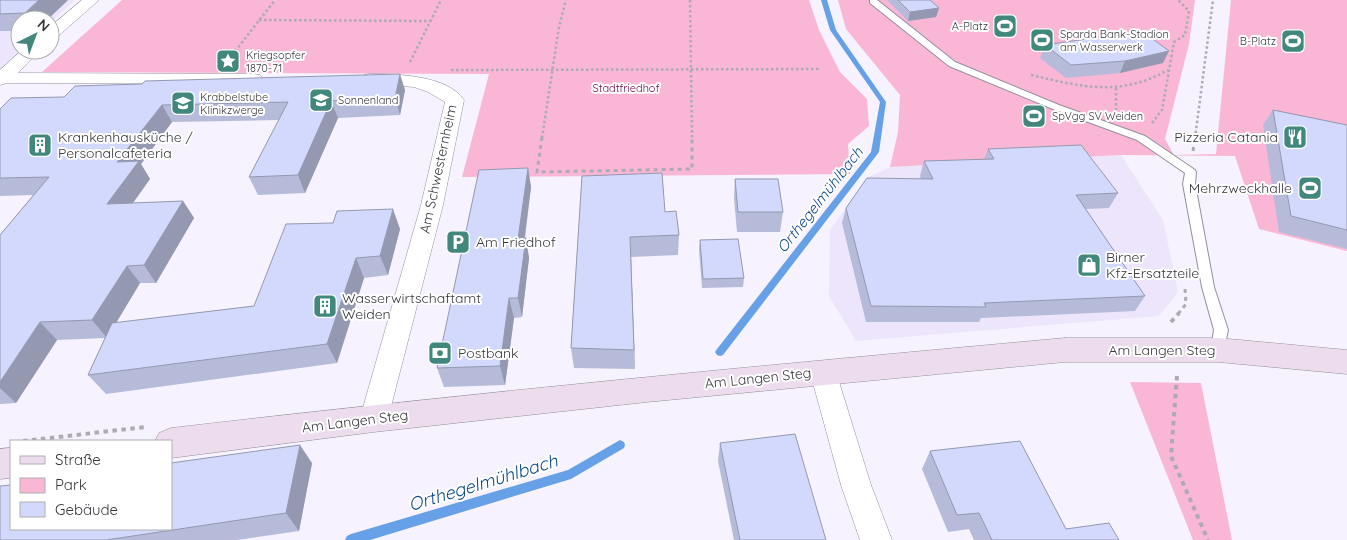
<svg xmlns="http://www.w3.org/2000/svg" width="1347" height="540" viewBox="0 0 1347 540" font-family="Quicksand,sans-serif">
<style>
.built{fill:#ede5fc}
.green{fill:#fab6d5}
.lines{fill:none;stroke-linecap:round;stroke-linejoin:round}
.stream{fill:#66a0e6;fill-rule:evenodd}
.lane-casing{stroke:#948f9d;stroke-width:2}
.street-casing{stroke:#948f9d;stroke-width:1}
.secondary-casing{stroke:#948f9d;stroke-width:1}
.path-far2{stroke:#aeaab5;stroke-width:2.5;stroke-dasharray:2.5 2.5;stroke-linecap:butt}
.path-far1{stroke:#aeaab5;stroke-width:3;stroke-dasharray:4 4;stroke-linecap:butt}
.path{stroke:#aeaab5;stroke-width:4;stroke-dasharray:4.5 4.5;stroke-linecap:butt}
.lane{fill:#fff;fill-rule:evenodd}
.street{fill:#fff;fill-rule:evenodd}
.secondary{fill:#eddcee;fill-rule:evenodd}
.wall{fill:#b5bbd9}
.shaded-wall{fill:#9498b0}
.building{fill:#d3d9fc;stroke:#9498b0}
.labels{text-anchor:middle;stroke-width:4;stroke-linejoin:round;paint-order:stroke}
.far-poi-label{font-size:11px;fill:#38363c;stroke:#fff;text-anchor:start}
.far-park-label{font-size:11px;fill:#6e0046;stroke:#fff}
.poi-label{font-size:14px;fill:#38363c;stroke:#fff;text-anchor:start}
.street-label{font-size:14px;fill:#38363c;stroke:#fff}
.water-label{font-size:15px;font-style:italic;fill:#0e4a89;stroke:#fff}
.near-water-label{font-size:18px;font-style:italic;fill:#0e4a89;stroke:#fff}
</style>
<rect width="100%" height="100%" fill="#f6f2ff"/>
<g class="built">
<polygon points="0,0 75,0 50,23 50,20 20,20 20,50 0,68"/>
<polygon points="1121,155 1163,220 1178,292 1159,316 856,341 829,296 830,230 867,178 890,167"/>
</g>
<g class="green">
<polygon points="122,0 809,0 819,30 840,72 867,99 869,126 848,144 850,174 462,177 489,74 42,72"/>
<polygon points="838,0 1195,0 1189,44 1165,139 1174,155 1216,154 1231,0 1347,0 1347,251 1259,229 1235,156 1121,155 890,167 898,132 900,95 846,29"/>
<polygon points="1130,382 1201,383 1232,540 1193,540"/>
</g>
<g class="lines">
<g class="stream">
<polygon points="821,0 827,0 836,30 886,102 879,152 723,355 720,356 717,355 715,352 717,349 871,152 880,102 830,30"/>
<polygon points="620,440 624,442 625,445 624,448 571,479 370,540 345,540 347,536 351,534 568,470"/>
</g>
<g class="lane-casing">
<polygon id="lane" points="870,0 877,0 955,62 1059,105 1145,136 1195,170 1196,172 1195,184 1214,287 1228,330 1223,354 1218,355 1213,354 1211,350 1214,330 1202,287 1183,184 1185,173 1137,140 1053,109 949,66 870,3"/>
</g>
<g class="street-casing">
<g id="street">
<polygon points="82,0 99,0 56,38 50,40 50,27"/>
<polygon points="22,50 40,50 18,73 254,74 260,75 263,79 260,83 254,84 7,83 0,85 0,70"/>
<path d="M370,74C397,74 447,75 464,100L443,205L388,418L384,427L374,430L364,427L360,418L421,205L445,102L428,92L414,87L364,83L361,79L364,75Z"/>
<polygon points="823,361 833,364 836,372 871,485 892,540 860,540 841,485 810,372 813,364"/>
</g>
</g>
<g class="secondary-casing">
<g id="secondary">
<path d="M1065,338H1218L1347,350V374L1218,362H1065L647,402L374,432L171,458V441H155L159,433L171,428C469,393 767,365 1065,338Z"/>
<polygon points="11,448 11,478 0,479 0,449"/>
</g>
</g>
<g class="path-far2">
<polyline points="690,0 692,138"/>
<polyline points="259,20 430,21"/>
<polyline points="229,59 275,0"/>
<polyline points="410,62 441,0"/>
<polyline points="451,70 821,69"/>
<path d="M1031,75C1082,87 1120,97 1168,70"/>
<polyline points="1116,88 1116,110"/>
<polyline points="1152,123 1162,110 1174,42 1185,35 1189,11 1178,0"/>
<polyline points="542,138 559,27 566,0"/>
<polyline points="1195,138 1213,0"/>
</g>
<g class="path-far1">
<polyline points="542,137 537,172 692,169 692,137"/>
<polyline points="1193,151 1195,137"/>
<polyline points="1178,314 1186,304 1185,289"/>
</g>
<g class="path">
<polyline points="1171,322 1179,313"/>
<polyline points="1177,376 1171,456 1208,540"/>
<polyline points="23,441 146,427"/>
</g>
<use href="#lane" class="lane"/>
<use href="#street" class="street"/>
<use href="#secondary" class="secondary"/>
</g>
<g class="wall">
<polygon points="0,0 68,0 47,20 20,20 20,31 0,31"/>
<polygon points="887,0 930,0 939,8 936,17 908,21"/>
<polygon points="1045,45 1163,63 1120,73 1066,78 1040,58"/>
<polygon points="405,90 400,115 338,118 305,193 258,195 249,177 279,120 172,122 141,164 150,179 133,203 183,201 194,218 156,283 140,283 116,323 254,306 400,229 388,275 364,278 337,363 106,394 88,375 105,338 57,340 16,403 0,404 0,235 33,195 0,196 0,109"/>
<polygon points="1273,110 1347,125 1347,249 1279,232 1263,125"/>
<polygon points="988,149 1118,193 1109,208 1086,209 1145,296 1135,311 981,318 979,322 866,322 842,223 846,208 921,179 920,176 924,161 984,160"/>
<polygon points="528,168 531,187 525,238 529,258 522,317 514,318 505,385 444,387 437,368"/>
<polygon points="582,176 665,212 679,235 678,255 631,257 635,369 574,368 571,348"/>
<polygon points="735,179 783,212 780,232 737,232 734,198"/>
<polygon points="700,240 744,278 743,287 702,288 699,250"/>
<polygon points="720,443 826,540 734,540 718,461"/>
<polygon points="930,451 1066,529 1119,540 974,540 969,529 948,532 922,469"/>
<polygon points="312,463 299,531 237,540 0,540"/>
</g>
<g class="shaded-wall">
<polygon points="39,0 68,0 47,20 29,20 25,13"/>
<polygon points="939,8 936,17 908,21 910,12"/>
<polygon points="1169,51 1163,63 1120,73 1125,61"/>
<polygon points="400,74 405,90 400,115 395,98"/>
<polygon points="331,101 338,118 305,193 298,175"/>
<polygon points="162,105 172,122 141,164 150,179 119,222 107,204 117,162"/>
<polygon points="528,168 531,187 522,258 518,239"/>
<polygon points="183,201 194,218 156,283 144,265"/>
<polygon points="393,209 400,229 388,275 380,256"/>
<polygon points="630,237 631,257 635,369 634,350"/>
<polygon points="526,238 529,258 522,317 518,298"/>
<polygon points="356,258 364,278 337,363 327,344"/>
<polygon points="127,266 140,283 107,338 92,320"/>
<polygon points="509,298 514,318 505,385 500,366"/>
<polygon points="40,322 57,340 16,403 0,388 0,382"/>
<polygon points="300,445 312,463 299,531 286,513"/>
</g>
<g class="building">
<polygon points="0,0 39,0 25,13 0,14"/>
<polygon points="898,0 930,0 939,8 910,12"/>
<polygon points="1142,31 1169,51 1125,61 1071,65 1045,45"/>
<polygon points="400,74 395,98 331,101 298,175 249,177 288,102 162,105 117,162 139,161 107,204 183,201 144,265 127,266 92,320 40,322 0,382 0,235 49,177 0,178 0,109 11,98 64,97 75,86 142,84 145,81"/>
<polygon points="1273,110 1347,125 1347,230 1291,216"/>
<polygon points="1081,145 1118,193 1076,195 1145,296 984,303 986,307 871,306 846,208 867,178 933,179 924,161 994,159 988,149"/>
<polygon points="528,168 518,239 526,238 518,298 509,298 500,366 437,368 479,170"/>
<polygon points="662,173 665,212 676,211 679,235 630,237 634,350 571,348 582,176"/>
<polygon points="735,179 778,179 783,212 738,212"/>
<polygon points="393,209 380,256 356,258 327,344 88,375 112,323 254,306 286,224 333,223 337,211"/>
<polygon points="738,239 744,278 703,279 700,240"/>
<polygon points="795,434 826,540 740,540 720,443"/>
<polygon points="1020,441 1066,529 1109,523 1119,540 992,540 979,513 957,515 930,451"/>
<polygon points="300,445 286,513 106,540 0,540 0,486 11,485 11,529 171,529 171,463"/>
</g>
<defs>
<g id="stadium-square" transform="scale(1.25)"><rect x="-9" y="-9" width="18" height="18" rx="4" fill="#42877c" stroke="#fff"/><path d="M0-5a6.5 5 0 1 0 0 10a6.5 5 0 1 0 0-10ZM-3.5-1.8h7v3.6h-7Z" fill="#fff"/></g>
<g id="sight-square" transform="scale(1.25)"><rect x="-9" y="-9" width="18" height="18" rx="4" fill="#42877c" stroke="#fff"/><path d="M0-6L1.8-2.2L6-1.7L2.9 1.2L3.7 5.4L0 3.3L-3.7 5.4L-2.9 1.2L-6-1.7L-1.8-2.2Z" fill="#fff"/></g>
<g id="school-square" transform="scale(1.25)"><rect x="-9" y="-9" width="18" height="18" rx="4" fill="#42877c" stroke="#fff"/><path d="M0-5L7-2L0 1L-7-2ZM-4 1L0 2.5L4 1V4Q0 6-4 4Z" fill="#fff"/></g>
<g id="restaurant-square" transform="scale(1.25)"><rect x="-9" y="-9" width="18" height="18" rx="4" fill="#42877c" stroke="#fff"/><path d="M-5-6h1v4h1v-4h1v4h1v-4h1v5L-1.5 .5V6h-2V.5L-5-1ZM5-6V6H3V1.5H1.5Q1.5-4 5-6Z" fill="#fff"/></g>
<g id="building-square" transform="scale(1.25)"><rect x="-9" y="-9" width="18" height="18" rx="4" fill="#42877c" stroke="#fff"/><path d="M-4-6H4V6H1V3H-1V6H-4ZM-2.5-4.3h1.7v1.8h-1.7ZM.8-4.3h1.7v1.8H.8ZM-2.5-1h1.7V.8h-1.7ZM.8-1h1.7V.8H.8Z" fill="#fff"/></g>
<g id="parking-square" transform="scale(1.25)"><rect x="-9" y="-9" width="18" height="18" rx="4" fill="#42877c" stroke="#fff"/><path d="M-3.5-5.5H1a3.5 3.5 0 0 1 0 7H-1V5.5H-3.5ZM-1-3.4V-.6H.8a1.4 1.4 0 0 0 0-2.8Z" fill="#fff"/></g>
<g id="shop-square" transform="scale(1.25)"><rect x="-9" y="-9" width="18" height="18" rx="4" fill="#42877c" stroke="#fff"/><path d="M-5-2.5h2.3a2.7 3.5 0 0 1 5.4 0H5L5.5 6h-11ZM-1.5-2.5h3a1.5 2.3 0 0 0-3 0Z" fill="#fff"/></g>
<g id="bank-square" transform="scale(1.25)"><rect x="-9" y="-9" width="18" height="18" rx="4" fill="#42877c" stroke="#fff"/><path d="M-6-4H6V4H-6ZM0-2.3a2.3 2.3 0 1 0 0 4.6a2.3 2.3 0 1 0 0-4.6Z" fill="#fff"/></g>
</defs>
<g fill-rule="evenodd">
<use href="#stadium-square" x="1005" y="26"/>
<use href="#stadium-square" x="1042" y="40"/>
<use href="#stadium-square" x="1293" y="41"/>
<use href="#sight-square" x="228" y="61"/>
<use href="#school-square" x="321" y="100"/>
<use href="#school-square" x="183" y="103"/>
<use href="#stadium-square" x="1034" y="116"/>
<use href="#restaurant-square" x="1295" y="137"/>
<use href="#building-square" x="40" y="145"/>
<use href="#stadium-square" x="1310" y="188"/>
<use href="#parking-square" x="458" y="242"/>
<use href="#shop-square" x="1089" y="265"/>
<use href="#building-square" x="325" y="306"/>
<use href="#bank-square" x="440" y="353"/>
</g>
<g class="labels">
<g class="far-poi-label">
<text x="988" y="30" text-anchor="end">A-Platz</text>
<text x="1060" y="38">Sparda Bank-Stadion<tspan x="1060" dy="13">am Wasserwerk</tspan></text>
<text x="1276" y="45" text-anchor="end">B-Platz</text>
<text x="246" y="59">Kriegsopfer<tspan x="246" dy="13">1870-71</tspan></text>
<text x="200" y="101">Krabbelstube<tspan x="200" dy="13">Klinikzwerge</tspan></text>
<text x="338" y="104">Sonnenland</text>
<text x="1052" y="120">SpVgg SV Weiden</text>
</g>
<g class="far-park-label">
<text x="626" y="92">Stadtfriedhof</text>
</g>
<g class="poi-label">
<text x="58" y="142">Krankenhausküche /<tspan x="58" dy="16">Personalcafeteria</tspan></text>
<text x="1278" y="142" text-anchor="end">Pizzeria Catania</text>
<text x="1292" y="193" text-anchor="end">Mehrzweckhalle</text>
<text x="476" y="247">Am Friedhof</text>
<text x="1106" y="262">Birner<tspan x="1106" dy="16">Kfz-Ersatzteile</tspan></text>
<text x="342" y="303">Wasserwirtschaftamt<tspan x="342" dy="16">Weiden</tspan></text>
<text x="458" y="358">Postbank</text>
</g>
<g class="street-label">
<text transform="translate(438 169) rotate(-78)" y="5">Am Schwesternheim</text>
<text x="1162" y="355">Am Langen Steg</text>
<text transform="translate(758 378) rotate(-6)" y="5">Am Langen Steg</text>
<text transform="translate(355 421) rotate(-7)" y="5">Am Langen Steg</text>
</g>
<g class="water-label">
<text transform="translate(820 200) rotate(-52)" y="5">Orthegelmühlbach</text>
</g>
<g class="near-water-label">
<text transform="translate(483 483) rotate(-17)" y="6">Orthegelmühlbach</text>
</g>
</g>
<rect x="10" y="440" width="162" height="90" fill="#ffffff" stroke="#afafb1"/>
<rect x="20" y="456" width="25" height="8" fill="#eddcee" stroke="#afafb1"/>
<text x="55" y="465" font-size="15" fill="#38363c">Straße</text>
<rect x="20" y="478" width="25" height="15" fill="#fab6d5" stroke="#afafb1"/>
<text x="55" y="490" font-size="15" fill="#38363c">Park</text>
<rect x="20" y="502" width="25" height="15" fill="#d3d9fc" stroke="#afafb1"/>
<text x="55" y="515" font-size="15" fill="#38363c">Gebäude</text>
<g transform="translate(35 35) rotate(42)"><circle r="24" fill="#ffffff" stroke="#afafb1"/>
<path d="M0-4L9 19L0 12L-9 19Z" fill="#42877c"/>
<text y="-8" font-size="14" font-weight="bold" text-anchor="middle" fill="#38363c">N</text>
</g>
</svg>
